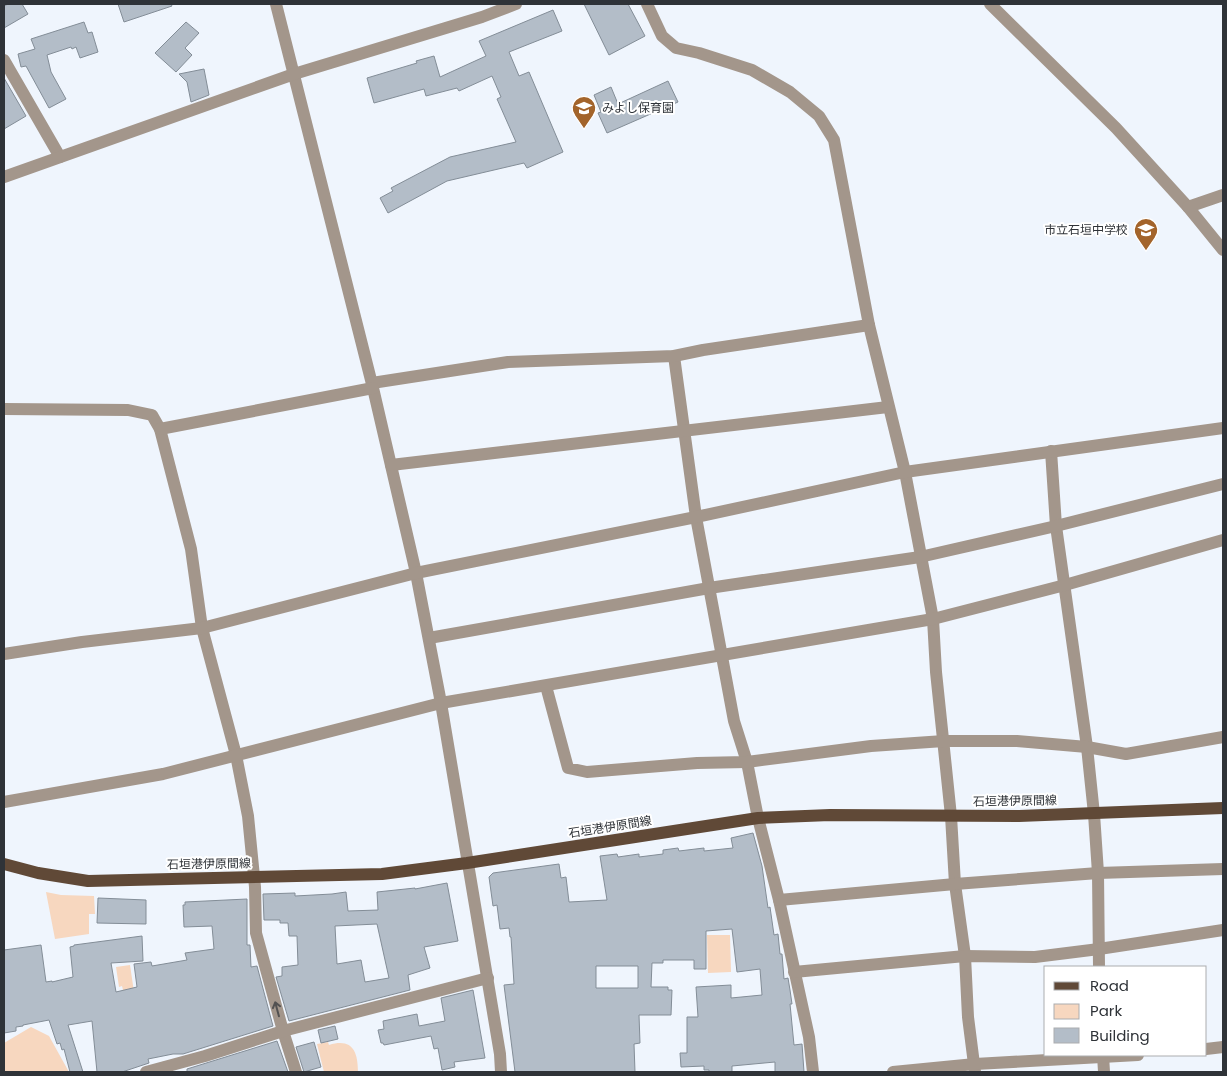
<svg xmlns="http://www.w3.org/2000/svg" width="1227" height="1076" viewBox="0 0 1227 1076" font-family="Poppins,'Noto Sans JP',sans-serif">
<style>
.green{fill:#f7d7bf}
.building{fill:#b3bdc8;stroke:#838d97;fill-rule:evenodd}
.lines{fill:none;stroke-linecap:round;stroke-linejoin:round}
.minor{stroke:#a3968b;stroke-width:12}
.major{stroke:#604937;stroke-width:12}
.oneway{stroke:#525151}
.labels{text-anchor:middle;stroke-width:4;stroke-linejoin:round;paint-order:stroke}
.poi-label{font-size:12px;fill:#2f3338;stroke:#fff;text-anchor:start}
.street-label{font-size:12px;fill:#2f3338;stroke:#fff}
</style>
<rect width="100%" height="100%" fill="#eff5fd"/>
<g class="green">
<polygon points="46,892 61,895 94,896 95,914 89,914 89,934 55,939"/>
<polygon points="707,935 730,935 731,972 708,973"/>
<polygon points="130,965 134,992 124,994 122,986 119,987 116,967"/>
<polygon points="31,1027 49,1036 69,1072 4,1072 4,1043"/>
<path d="M328,1042L329,1045C352,1038 358,1051 358,1072H324L317,1044Z"/>
</g>
<g class="building">
<polygon points="8,4 22,4 28,14 4,28 4,6"/>
<polygon points="118,4 171,4 172,6 124,22"/>
<polygon points="584,4 628,4 645,36 609,55"/>
<polygon points="553,10 562,31 509,52 519,76 529,72 563,152 527,168 524,163 447,181 388,213 380,198 393,191 391,188 450,157 516,142 497,99 501,97 492,76 459,91 457,88 426,96 424,89 374,103 367,78 417,63 416,61 434,56 440,77 486,56 479,41"/>
<polygon points="84,22 88,33 92,32 98,52 80,58 76,47 72,49 71,47 47,55 51,72 66,99 49,108 26,66 21,67 18,54 35,49 31,39"/>
<polygon points="186,22 199,33 185,48 192,55 176,72 155,53"/>
<polygon points="204,69 209,95 191,102 187,82 179,74"/>
<polygon points="4,78 26,116 4,129"/>
<polygon points="668,81 678,102 607,133 598,113 601,112 594,95 611,87 618,104"/>
<path d="M753,833L762,866L768,908L770,907L774,935L778,934L780,954H782L784,979L788,978L790,990L792,1004H790L794,1045L802,1044L804,1072H775V1062L732,1066V1072H709V1070H704V1066L681,1067L680,1053H687V1017H698L696,987L731,985V998L762,995L760,969L737,972L732,929L706,931V969H694V960H663V963H652L651,987H668V990H672L671,1015H639L640,1043L634,1044L635,1072H515L504,985L514,984L511,937H510L509,928L500,929L497,905L493,906L489,877L493,873L559,864L561,878L566,877L569,902L607,900L600,856L617,854L618,857L639,854V857L663,854V850L678,848L679,851L704,848V851L733,848L731,838ZM596,966H638V988H596Z"/>
<path d="M447,883L458,941L424,947L430,968L408,975L410,990L289,1021L276,977L282,976V967L298,965L297,936H289L288,923H280V920H264L263,894L295,893V896L332,894L346,892L348,911L378,910L377,892L415,888V889ZM377,924L389,978L365,982L361,960L337,964L335,926Z"/>
<polygon points="98,898 146,900 146,924 97,923"/>
<polygon points="247,899 247,945 250,945 251,967 257,966 273,1026 183,1054 173,1054 148,1059 149,1063 122,1072 97,1072 92,1021 68,1025 83,1072 70,1072 64,1049 62,1050 60,1043 57,1044 49,1020 23,1025 23,1026 16,1027 16,1031 4,1033 4,950 41,945 46,982 52,981 52,982 73,977 70,947 74,946 74,945 142,936 143,961 111,963 116,992 137,987 134,964 151,962 152,966 187,960 185,953 214,949 212,926 184,927 183,905 185,905 185,902"/>
<polygon points="473,990 485,1058 454,1062 455,1067 442,1070 438,1048 434,1049 431,1036 384,1045 383,1043 381,1043 378,1030 384,1029 383,1021 417,1014 419,1026 445,1021 441,998"/>
<polygon points="335,1026 338,1039 321,1043 318,1030"/>
<polygon points="277,1041 288,1072 187,1072 187,1069"/>
<polygon points="314,1042 321,1067 304,1072 296,1047"/>
</g>
<g class="lines">
<g class="minor">
<polyline points="276,4 373,388 416,573 441,703 500,1054 501,1072"/>
<polyline points="647,4 662,36 676,48 699,53 752,70 790,92 819,116 834,140 869,325 905,472 933,619 936,672 951,816 955,884 965,956 968,1017 975,1072"/>
<polyline points="990,4 1116,128 1188,207 1223,250"/>
<polyline points="4,60 60,157"/>
<polyline points="4,177 294,74 482,17 516,4"/>
<polyline points="1188,207 1223,195"/>
<polyline points="674,356 696,517 734,721 747,762 758,818 779,900 809,1037 813,1072"/>
<polyline points="372,383 508,362 674,356 703,350 869,325"/>
<polyline points="4,409 128,410 152,415 160,429 191,549 202,628 236,755 248,816 255,887 256,933 283,1031 296,1072"/>
<polyline points="160,429 373,388"/>
<polyline points="1051,451 1056,526 1087,747 1094,814 1098,873 1099,967"/>
<polyline points="391,465 888,407"/>
<polyline points="429,638 709,588 920,557 1056,526 1223,484"/>
<polyline points="4,654 82,642 202,628 416,573 696,517 905,472 1223,428"/>
<polyline points="546,686 568,768 587,772 697,763 747,762 871,746 944,741 1017,741 1087,747 1126,754 1223,737"/>
<polyline points="4,802 163,774 441,703 933,619 1065,585 1223,540"/>
<polyline points="779,900 955,884 1098,873 1223,869"/>
<polyline points="794,972 965,956 1035,957 1099,949 1223,930"/>
<polyline points="1206,1049 1223,1047"/>
<polyline points="1103,1055 1104,1072"/>
<polyline points="146,1072 205,1056 283,1031 488,978"/>
<polyline points="893,1072 975,1064 1138,1055"/>
</g>
<polyline class="major" points="4,864 38,873 88,881 382,874 467,863 758,818 830,815 1019,816 1223,808"/>
</g>
<defs><path id="oneway-shaft" d="M-6 0H5M1.5-3L5.5 0L1.5 3" fill="none" stroke-width="1.6" stroke-linecap="round" stroke-linejoin="round" transform="scale(1.25)"/></defs>
<use class="oneway" href="#oneway-shaft" transform="translate(277 1009) rotate(-105)"/>
<defs>
<g id="school-pin" transform="scale(1.25)"><path d="M0 17L-7.5 6A9.5 9.5 0 1 1 7.5 6Z" fill="#a3642b" stroke="#fff"/><path d="M0-5L7-2L0 1L-7-2ZM-4 1L0 2.5L4 1V4Q0 6-4 4Z" fill="#fff"/></g>
</defs>
<g fill-rule="evenodd">
<use href="#school-pin" x="584" y="108"/>
<use href="#school-pin" x="1146" y="230"/>
</g>
<g class="labels">
<g class="poi-label">
<text x="602" y="112">みよし保育園</text>
<text x="1128" y="234" text-anchor="end">市立石垣中学校</text>
</g>
<g class="street-label">
<text transform="translate(1015 801) rotate(-1)" y="4">石垣港伊原間線</text>
<text transform="translate(610 827) rotate(-9)" y="4">石垣港伊原間線</text>
<text transform="translate(209 864) rotate(-1)" y="4">石垣港伊原間線</text>
</g>
</g>
<rect width="1227" height="1076" fill="none" stroke="#2f3338" stroke-width="10"/>
<rect x="1044" y="966" width="162" height="90" fill="#ffffff" stroke="#acadaf"/>
<rect x="1054" y="982" width="25" height="8" fill="#604937" stroke="#acadaf"/>
<text x="1090" y="991" font-size="15" fill="#2f3338">Road</text>
<rect x="1054" y="1004" width="25" height="15" fill="#f7d7bf" stroke="#acadaf"/>
<text x="1090" y="1016" font-size="15" fill="#2f3338">Park</text>
<rect x="1054" y="1028" width="25" height="15" fill="#b3bdc8" stroke="#acadaf"/>
<text x="1090" y="1041" font-size="15" fill="#2f3338">Building</text>
</svg>
